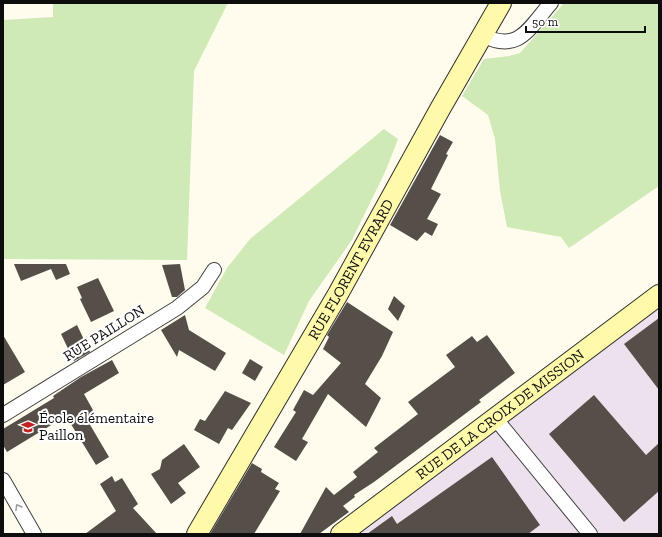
<svg xmlns="http://www.w3.org/2000/svg" width="662" height="537" viewBox="0 0 662 537" font-family="'Zilla Slab',serif">
<style>
.industrial{fill:#ece1ec}
.green{fill:#cfeab6}
.building{fill:#564f49}
.lines{fill:none;stroke-linecap:round;stroke-linejoin:round}
.street-casing{stroke:#404040;stroke-width:16}
.secondary-casing{stroke:#2f2f2f;stroke-width:22}
.street{stroke:#fff;stroke-width:14}
.secondary{stroke:#fffaa9;stroke-width:20}
.oneway{stroke:#9e9e9e}
.labels{text-anchor:middle;stroke-width:4;stroke-linejoin:round;paint-order:stroke}
.street-label{font-size:15px;fill:#0d0d0d;stroke:#fff}
.poi-label{font-size:15px;fill:#0d0d0d;stroke:#fff;text-anchor:start}
</style>
<rect width="100%" height="100%" fill="#fffcee"/>
<polygon class="industrial" points="659,307 659,534 359,534 547,391"/>
<g class="green">
<polygon points="53,3 228,3 194,71 187,260 3,259 3,20 53,17"/>
<polygon points="564,3 659,3 659,186 569,248 561,237 507,227 500,191 495,139 488,115 462,96 484,59 509,56 520,53"/>
<polygon points="384,129 398,139 386,170 352,240 309,301 284,355 205,308 227,268 250,239"/>
</g>
<g class="building">
<polygon points="440,135 453,142 446,154 448,155 431,189 441,194 427,219 438,224 432,236 425,232 417,241 390,225"/>
<polygon points="14,264 66,264 70,274 56,280 51,269 21,281"/>
<polygon points="180,264 185,290 177,297 172,297 162,265"/>
<polygon points="98,278 114,311 91,322 80,299 82,298 77,287"/>
<polygon points="394,296 405,306 398,321 388,309"/>
<polygon points="347,302 393,332 382,356 365,384 381,398 366,427 328,394 302,439 308,442 296,461 274,447 296,412 293,410 304,390 313,395 341,363 323,349 329,337 327,335"/>
<polygon points="185,315 189,330 226,353 215,371 179,350 177,357 161,330"/>
<polygon points="659,318 659,390 624,344"/>
<polygon points="77,325 90,352 74,361 61,334"/>
<polygon points="3,335 25,372 3,385"/>
<polygon points="487,335 515,373 479,400 481,402 374,482 354,495 355,497 343,506 349,512 319,534 300,534 326,487 334,495 357,477 353,472 378,452 374,448 418,414 408,402 455,367 446,355 472,336 477,342"/>
<polygon points="250,359 263,367 255,381 242,373"/>
<polygon points="112,360 119,373 84,394 98,419 89,423 109,457 96,465 66,416 7,452 3,445 3,429 54,398 53,396 81,377"/>
<polygon points="225,391 251,403 232,430 228,428 219,444 194,430 200,419 205,421"/>
<polygon points="594,395 646,455 659,443 659,491 624,522 549,434"/>
<polygon points="184,444 200,467 178,483 186,493 171,504 151,474 160,469 162,460"/>
<polygon points="492,457 540,525 528,534 367,534 392,516 397,524"/>
<polygon points="252,463 262,469 261,472 279,483 275,489 280,491 254,534 210,534"/>
<polygon points="112,476 115,482 122,478 138,504 133,508 157,534 85,534 116,511 100,484"/>
</g>
<g class="lines">
<g class="street-casing">
<g id="street">
<path d="M482,35C519,54 529,28 551,3"/>
<polyline points="3,415 177,308 203,287 214,270"/>
<polyline points="495,418 590,534"/>
<polyline points="3,480 34,534"/>
</g>
</g>
<g class="secondary-casing">
<g id="secondary">
<path id="s1" d="M197,534L338,294L440,109L501,3"/>
<path id="s2" d="M341,534L659,295"/>
</g>
</g>
<use href="#street" class="street"/>
<use href="#secondary" class="secondary"/>
</g>
<defs><path id="oneway-chevron" d="M-2-3.5L2.5 0L-2 3.5" fill="none" stroke-width="1.6" stroke-linecap="round" stroke-linejoin="round"/></defs>
<use class="oneway" href="#oneway-chevron" transform="translate(18 507) rotate(-120)"/>
<defs>
<g id="school-bare" transform="scale(1.08)"><path d="M0-5L7-2L0 1L-7-2ZM-4 1L0 2.5L4 1V4Q0 6-4 4Z" fill="#c12222" stroke="#fff" stroke-width="2.5" paint-order="stroke"/></g>
</defs>
<g fill-rule="evenodd">
<use href="#school-bare" x="28" y="427"/>
</g>
<g class="labels">
<g class="street-label">
<text dy="5" stroke="none"><textPath href="#s1" startOffset="306">RUE FLORENT EVRARD</textPath></text>
<text transform="translate(104 333) rotate(-32)" y="5">RUE PAILLON</text>
<text dy="5" stroke="none"><textPath href="#s2" startOffset="199">RUE DE LA CROIX DE MISSION</textPath></text>
</g>
<g class="poi-label">
<text x="39" y="423">École élémentaire<tspan x="39" dy="17">Paillon</tspan></text>
</g>
</g>
<rect width="662" height="537" fill="none" stroke="#0d0d0d" stroke-width="8"/>
<path d="M526 26v6h119v-6" fill="none" stroke="#0d0d0d" stroke-width="2"/>
<text x="532" y="26" font-size="12" fill="#0d0d0d" stroke="#ffffff" stroke-width="3" paint-order="stroke">50 m</text>
</svg>
